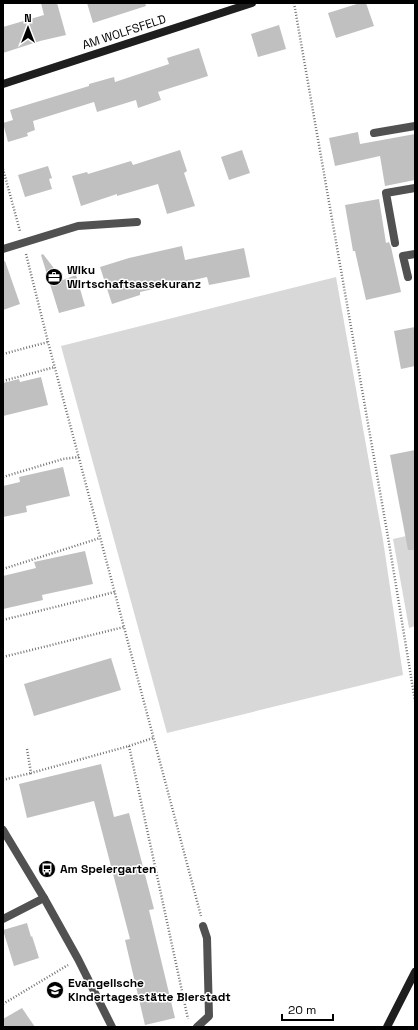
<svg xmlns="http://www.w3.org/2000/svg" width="418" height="1030" viewBox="0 0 418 1030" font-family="'Space Grotesk',sans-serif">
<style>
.green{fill:#d8d8d8}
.building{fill:#c0c0c0}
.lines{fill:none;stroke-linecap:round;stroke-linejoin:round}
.path{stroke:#737373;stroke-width:2.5;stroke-dasharray:1 2;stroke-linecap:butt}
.lane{stroke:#515151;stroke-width:8}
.street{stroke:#515151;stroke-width:8}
.secondary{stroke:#1e1e1e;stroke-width:8}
.labels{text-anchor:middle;stroke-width:3;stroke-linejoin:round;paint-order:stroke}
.street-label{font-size:12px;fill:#000;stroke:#fff}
.poi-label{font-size:12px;font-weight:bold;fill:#000;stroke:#fff;text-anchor:start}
</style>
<rect width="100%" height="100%" fill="#fff"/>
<g class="green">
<polygon points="336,277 383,540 403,675 167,733 61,346"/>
<polygon points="415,534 415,626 409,628 393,539"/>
</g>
<g class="building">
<polygon points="41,3 57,3 66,35 40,41 3,53 3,27 44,15"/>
<polygon points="87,3 145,3 146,6 93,23"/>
<polygon points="360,3 366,3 374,26 336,38 328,13"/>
<polygon points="279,25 286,49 258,57 251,34"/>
<polygon points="199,48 208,76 158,92 161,100 138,108 136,100 97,112 94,102 33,121 35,130 27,133 28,136 8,142 3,123 13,120 10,110 89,86 89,84 114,77 115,82 169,64 167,58"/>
<polygon points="358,132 360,144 415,134 415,180 385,186 380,156 335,166 329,138"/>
<polygon points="180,150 187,171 184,173 195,206 167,214 158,184 117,196 117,194 81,206 72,176 87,172 88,174 131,161 133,165"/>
<polygon points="242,150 250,173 229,180 221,157"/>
<polygon points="48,166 52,178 49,179 52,189 25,197 18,175"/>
<polygon points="379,199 386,243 389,242 391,247 401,292 366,300 355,251 353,251 345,205"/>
<polygon points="182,246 185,260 244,248 250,277 209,285 207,277 140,292 140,295 112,304 100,267 129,258"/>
<polygon points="43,254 63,280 76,275 85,306 59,313 41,255"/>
<polygon points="5,261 20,304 3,310 3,262"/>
<polygon points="415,327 415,366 401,369 394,331"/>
<polygon points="41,377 48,405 3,416 3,383 19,379 20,382"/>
<polygon points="415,450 415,550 408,550 390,455"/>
<polygon points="63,467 70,496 26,506 27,512 3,517 3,486 20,482 19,477"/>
<polygon points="85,551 93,584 42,595 43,600 3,609 3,576 36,568 34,562"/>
<polygon points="111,658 121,690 34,716 24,684"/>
<polygon points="101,764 114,817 129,813 154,909 149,910 175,1018 145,1025 125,940 130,939 94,801 27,818 19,784"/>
<polygon points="27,923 31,937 32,936 39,958 14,966 3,930"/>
<polygon points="22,1008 35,1027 3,1027 3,1019"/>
</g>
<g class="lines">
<g class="path">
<polyline points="294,3 389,543 415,701"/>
<polyline points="3,169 20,231"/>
<polyline points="26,254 48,342 201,916"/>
<polyline points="3,354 48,342"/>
<polyline points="3,381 55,367"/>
<polyline points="3,477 63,459 79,457"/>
<polyline points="3,569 100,538"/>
<polyline points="3,620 115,592"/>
<polyline points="3,657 124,627"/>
<polyline points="129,746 188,1019"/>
<polyline points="27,749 31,773 129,746 153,738"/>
<polyline points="3,780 31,773"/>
<polyline points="3,1004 68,965"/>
</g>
<g class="lane">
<polyline points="374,133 415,126"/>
<polyline points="395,243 386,193 415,188"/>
<polyline points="408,277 403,256 415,254"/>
<polyline points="3,919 44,898"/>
<polyline points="197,1027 209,1016 207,938 203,926"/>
</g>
<g class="street">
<polyline points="3,249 78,226 137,222"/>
<polyline points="3,830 44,898 78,959 112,1027"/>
</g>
<g class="secondary">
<polyline points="3,84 252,3"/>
<polyline points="387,1027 415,972"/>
</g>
</g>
<defs>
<g id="office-disc" transform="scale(0.9)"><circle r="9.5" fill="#000" stroke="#fff"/><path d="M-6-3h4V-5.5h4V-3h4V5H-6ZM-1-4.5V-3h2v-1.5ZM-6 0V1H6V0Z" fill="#fff"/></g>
<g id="bus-disc" transform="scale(0.9)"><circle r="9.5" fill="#000" stroke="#fff"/><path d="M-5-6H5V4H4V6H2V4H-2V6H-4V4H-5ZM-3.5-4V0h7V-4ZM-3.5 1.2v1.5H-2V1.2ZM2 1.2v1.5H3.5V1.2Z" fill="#fff"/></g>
<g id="school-disc" transform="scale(0.9)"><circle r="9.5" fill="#000" stroke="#fff"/><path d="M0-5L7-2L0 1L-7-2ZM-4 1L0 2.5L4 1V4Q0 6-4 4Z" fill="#fff"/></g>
</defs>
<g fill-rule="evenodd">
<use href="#office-disc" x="54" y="277"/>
<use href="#bus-disc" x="47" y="869"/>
<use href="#school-disc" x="55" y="990"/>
</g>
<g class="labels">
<g class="street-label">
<text transform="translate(124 32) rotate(-18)" y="4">AM WOLFSFELD</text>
</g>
<g class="poi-label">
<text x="67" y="274">Wiku<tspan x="67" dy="14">Wirtschaftsassekuranz</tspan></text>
<text x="60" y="873">Am Speiergarten</text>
<text x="68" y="987">Evangelische<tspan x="68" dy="14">Kindertagesstätte Bierstadt</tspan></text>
</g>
</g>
<rect width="418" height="1030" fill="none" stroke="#000000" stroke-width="8"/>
<g transform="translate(28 28)" stroke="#ffffff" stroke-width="3" paint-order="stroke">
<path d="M0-3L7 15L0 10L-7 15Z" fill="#000000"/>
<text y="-6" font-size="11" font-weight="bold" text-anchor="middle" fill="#000000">N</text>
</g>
<path d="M282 1014v6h51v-6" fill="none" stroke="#000000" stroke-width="2"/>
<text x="288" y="1014" font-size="12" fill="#000000" stroke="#ffffff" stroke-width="3" paint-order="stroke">20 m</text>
</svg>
